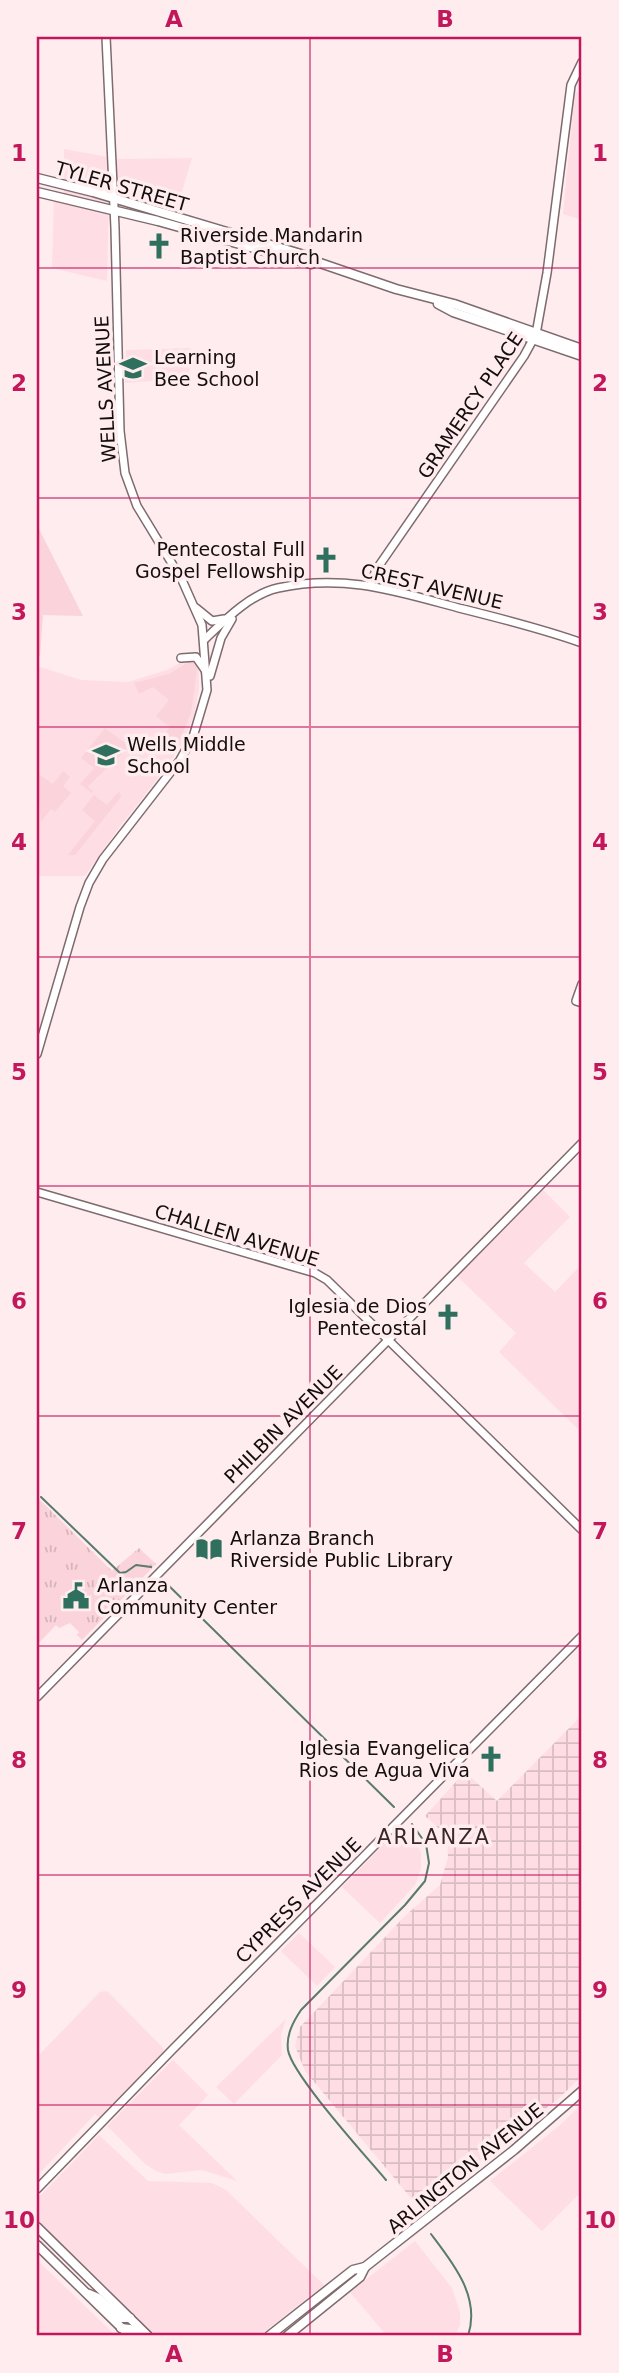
<svg xmlns="http://www.w3.org/2000/svg" width="619" height="2373" viewBox="0 0 619 2373" font-family="'DejaVu Sans',sans-serif">
<style>
.built{fill:#fedee4}
.industrial{fill:url(#industrial-grid)}
.green{fill:#fbd3da}
.park{fill:url(#park-tufts)}
.lines{fill:none;stroke-linecap:round;stroke-linejoin:round}
.stream{stroke:#587a6f;stroke-width:2}
.secondary-casing{stroke:#7f6b6e;stroke-width:10}
.primary-casing{stroke:#7f6b6e;stroke-width:11}
.secondary{stroke:#fff;stroke-width:7}
.primary{stroke:#fff;stroke-width:8}
.grid{fill:none;stroke:#c2185b;stroke-width:2;stroke-opacity:0.55}
.labels{text-anchor:middle;stroke-width:7;stroke-linejoin:round;paint-order:stroke}
.street-label{font-size:19px;fill:#140d0e;stroke:#feecee}
.poi-label{font-size:19px;fill:#140d0e;stroke:#feecee;text-anchor:start}
.neighbourhood-label{font-size:21px;letter-spacing:2px;fill:#38272a;stroke:#feecee}
.neatline{fill:none;stroke:#c2185b;stroke-width:2.5}
.grid-label{font-size:23px;text-anchor:middle;font-weight:bold;fill:#c2185b}
</style>
<defs>
<pattern id="industrial-grid" width="8" height="8" patternUnits="userSpaceOnUse" patternTransform="scale(1.75)"><rect width="8" height="8" fill="#fedee4"/><path d="M0 4h8M4 0v8" fill="none" stroke="#d9bdc2"/></pattern>
<pattern id="park-tufts" width="24" height="20" patternUnits="userSpaceOnUse" patternTransform="scale(1.75)"><rect width="24" height="20" fill="#fbd3da"/><path d="M3 7l-1-3M5 7V3M7 7l1-3M15 17l-1-3M17 17v-4M19 17l1-3" fill="none" stroke="#d6b4ba"/></pattern>
</defs>
<rect width="100%" height="100%" fill="#feecee"/>
<g class="built">
<polygon points="575,91 582,93 582,220 563,214"/>
<polygon points="64,149 119,159 192,158 175,214 109,194 107,281 52,268 54,197 64,200"/>
<polygon points="191,348 189,378 125,383 126,350"/>
<polygon points="191,657 199,662 199,689 194,716 182,743 167,767 118,829 85,876 37,876 37,666 81,680 128,682 167,670"/>
<polygon points="542,1189 570,1217 524,1263 555,1292 582,1264 582,1433 499,1352 516,1333 457,1276"/>
<polygon points="403,1825 414,1834 421,1853 421,1869 415,1885 380,1923 342,1887"/>
<polygon points="299,1933 335,1967 317,1986 281,1951"/>
<polygon points="107,1991 163,2048 164,2052 100,2118 95,2114 37,2176 37,2057 100,1992"/>
<polygon points="286,2019 281,2035 282,2055 234,2104 216,2087"/>
<polygon points="173,2060 208,2095 179,2125 237,2181 202,2170 165,2174 156,2171 145,2164 107,2126"/>
<polygon points="582,2104 582,2191 542,2231 490,2181 559,2126"/>
<polygon points="99,2135 148,2181 212,2183 226,2190 324,2285 259,2336 156,2336 37,2219 37,2199"/>
<polygon points="415,2241 452,2288 460,2312 460,2325 455,2336 387,2336 350,2292"/>
<polygon points="37,2260 116,2336 37,2336"/>
</g>
<polygon class="industrial" points="582,1715 582,2076 559,2098 420,2209 305,2071 295,2046 300,2027 405,1916 440,1885 448,1857 447,1836 425,1816 465,1772 497,1801"/>
<g class="green">
<polygon points="37,496 39,496 39,529 83,616 43,615 40,656 37,655"/>
<polygon points="192,660 197,664 197,670 191,713 176,749 166,750 159,741 170,727 156,716 169,700 153,687 139,694 134,683 169,674"/>
<path d="M105,728L129,746C117,761 101,772 88,787L93,791L92,793L80,784L94,768L81,758Z"/>
<polygon points="63,771 70,777 63,786 71,793 55,812 51,809 41,822 37,773 53,784"/>
<polygon points="119,791 121,797 75,855 68,855 95,821 82,810 94,795 107,805"/>
</g>
<polygon class="park" points="37,1497 112,1571 139,1548 156,1564 82,1640 77,1635 79,1632 70,1623 59,1628 56,1625 37,1645"/>
<g class="lines">
<g class="stream">
<polyline points="37,1493 38,1494"/>
<polyline points="41,1497 120,1573 126,1572 136,1565 151,1567"/>
<polyline points="165,1582 394,1807"/>
<path d="M386,2180C366,2156 292,2075 288,2050C286,2035 293,2022 301,2010L405,1905L425,1881L429,1863L426,1844L412,1824"/>
<path d="M431,2234C453,2263 481,2297 468,2336"/>
</g>
<g class="secondary-casing">
<g id="secondary">
<polyline points="371,584 376,570 524,356 536,334 547,273 571,85 582,62"/>
<polyline points="196,608 212,621 224,619"/>
<path d="M204,640C224,621 250,594 278,588C345,573 399,592 463,609C503,619 543,629 582,643"/>
<polyline points="181,658 196,657 205,670"/>
<polyline points="210,676 221,638 232,619"/>
<polyline points="582,984 576,1001 582,1003"/>
<polyline points="37,1054 80,907 89,883 103,859 180,760 193,737 207,690 202,625 182,580 137,506 125,473 120,431 115,228 106,37"/>
<polyline points="37,1192 315,1273 327,1280 582,1530"/>
<polyline points="37,1697 582,1143"/>
<polyline points="37,2189 172,2050 582,1636"/>
</g>
</g>
<g class="primary-casing">
<g id="primary">
<polyline points="37,178 93,192 314,258 317,262 396,289 454,304 582,349"/>
<polyline points="95,191 105,189 111,180"/>
<polyline points="37,192 158,221 311,264 317,262"/>
<polyline points="438,304 453,312 582,356"/>
<polyline points="37,2227 148,2336"/>
<polyline points="37,2245 130,2336"/>
<polyline points="89,2294 98,2298 120,2318 130,2318"/>
<polyline points="121,2328 130,2329 139,2336"/>
<polyline points="269,2336 353,2270 365,2267 514,2150 582,2091"/>
<polyline points="287,2336 360,2277 365,2267"/>
</g>
</g>
<use href="#secondary" class="secondary"/>
<use href="#primary" class="primary"/>
</g>
<path class="grid" d="M310,37V2336M37,268H582M37,498H582M37,727H582M37,957H582M37,1186H582M37,1416H582M37,1646H582M37,1875H582M37,2105H582"/>
<defs>
<g id="church-bare" transform="scale(2.1)"><path d="M-1.2-6h2.4v3.5h3.3v2.4h-3.3V6h-2.4V-.1h-3.3v-2.4h3.3Z" fill="#2f6f5d" stroke="#feecee" stroke-width="2.5" paint-order="stroke"/></g>
<g id="school-bare" transform="scale(2.1)"><path d="M0-5L7-2L0 1L-7-2ZM-4 1L0 2.5L4 1V4Q0 6-4 4Z" fill="#2f6f5d" stroke="#feecee" stroke-width="2.5" paint-order="stroke"/></g>
<g id="library-bare" transform="scale(2.1)"><path d="M-6-4Q-3-5.5-.7-3.5V5Q-3 3-6 4ZM6-4Q3-5.5 .7-3.5V5Q3 3 6 4Z" fill="#2f6f5d" stroke="#feecee" stroke-width="2.5" paint-order="stroke"/></g>
<g id="civic-bare" transform="scale(2.1)"><path d="M-.6-6.5H3V-4.5H.6V-3L4-1V1h2V6H-6V1h2V-1L-.6-3ZM-1.2 2.5V6h2.4V2.5Z" fill="#2f6f5d" stroke="#feecee" stroke-width="2.5" paint-order="stroke"/></g>
</defs>
<g fill-rule="evenodd">
<use href="#church-bare" x="159" y="246"/>
<use href="#school-bare" x="133" y="368"/>
<use href="#church-bare" x="326" y="560"/>
<use href="#school-bare" x="106" y="755"/>
<use href="#church-bare" x="448" y="1317"/>
<use href="#library-bare" x="209" y="1549"/>
<use href="#civic-bare" x="76" y="1596"/>
<use href="#church-bare" x="491" y="1759"/>
</g>
<g class="labels">
<g class="street-label">
<text transform="translate(122 186) rotate(16)" y="7">TYLER STREET</text>
<text transform="translate(105 389) rotate(-93)" y="7">WELLS AVENUE</text>
<text transform="translate(470 405) rotate(-56)" y="7">GRAMERCY PLACE</text>
<text transform="translate(432 586) rotate(13)" y="7">CREST AVENUE</text>
<text transform="translate(237 1235) rotate(17)" y="7">CHALLEN AVENUE</text>
<text transform="translate(283 1424) rotate(-45)" y="7">PHILBIN AVENUE</text>
<text transform="translate(298 1900) rotate(-45)" y="7">CYPRESS AVENUE</text>
<text transform="translate(465 2168) rotate(-39)" y="7">ARLINGTON AVENUE</text>
</g>
<g class="poi-label">
<text x="180" y="242">Riverside Mandarin<tspan x="180" dy="22">Baptist Church</tspan></text>
<text x="154" y="364">Learning<tspan x="154" dy="22">Bee School</tspan></text>
<text x="305" y="556" text-anchor="end">Pentecostal Full<tspan x="305" dy="22">Gospel Fellowship</tspan></text>
<text x="127" y="751">Wells Middle<tspan x="127" dy="22">School</tspan></text>
<text x="427" y="1313" text-anchor="end">Iglesia de Dios<tspan x="427" dy="22">Pentecostal</tspan></text>
<text x="230" y="1545">Arlanza Branch<tspan x="230" dy="22">Riverside Public Library</tspan></text>
<text x="97" y="1592">Arlanza<tspan x="97" dy="22">Community Center</tspan></text>
<text x="470" y="1755" text-anchor="end">Iglesia Evangelica<tspan x="470" dy="22">Rios de Agua Viva</tspan></text>
</g>
<g class="neighbourhood-label">
<text x="434" y="1844">ARLANZA</text>
</g>
</g>
<rect width="619" height="2373" fill="none" stroke="#feecee" stroke-width="77"/>
<rect x="38" y="38" width="542" height="2296" class="neatline"/>
<g class="grid-label">
<text x="174" y="27">A</text>
<text x="445" y="27">B</text>
<text x="19" y="161">1</text>
<text x="600" y="161">1</text>
<text x="19" y="391">2</text>
<text x="600" y="391">2</text>
<text x="19" y="620">3</text>
<text x="600" y="620">3</text>
<text x="19" y="850">4</text>
<text x="600" y="850">4</text>
<text x="19" y="1080">5</text>
<text x="600" y="1080">5</text>
<text x="19" y="1309">6</text>
<text x="600" y="1309">6</text>
<text x="19" y="1539">7</text>
<text x="600" y="1539">7</text>
<text x="19" y="1768">8</text>
<text x="600" y="1768">8</text>
<text x="19" y="1998">9</text>
<text x="600" y="1998">9</text>
<text x="19" y="2228">10</text>
<text x="600" y="2228">10</text>
<text x="174" y="2362">A</text>
<text x="445" y="2362">B</text>
</g>
</svg>
